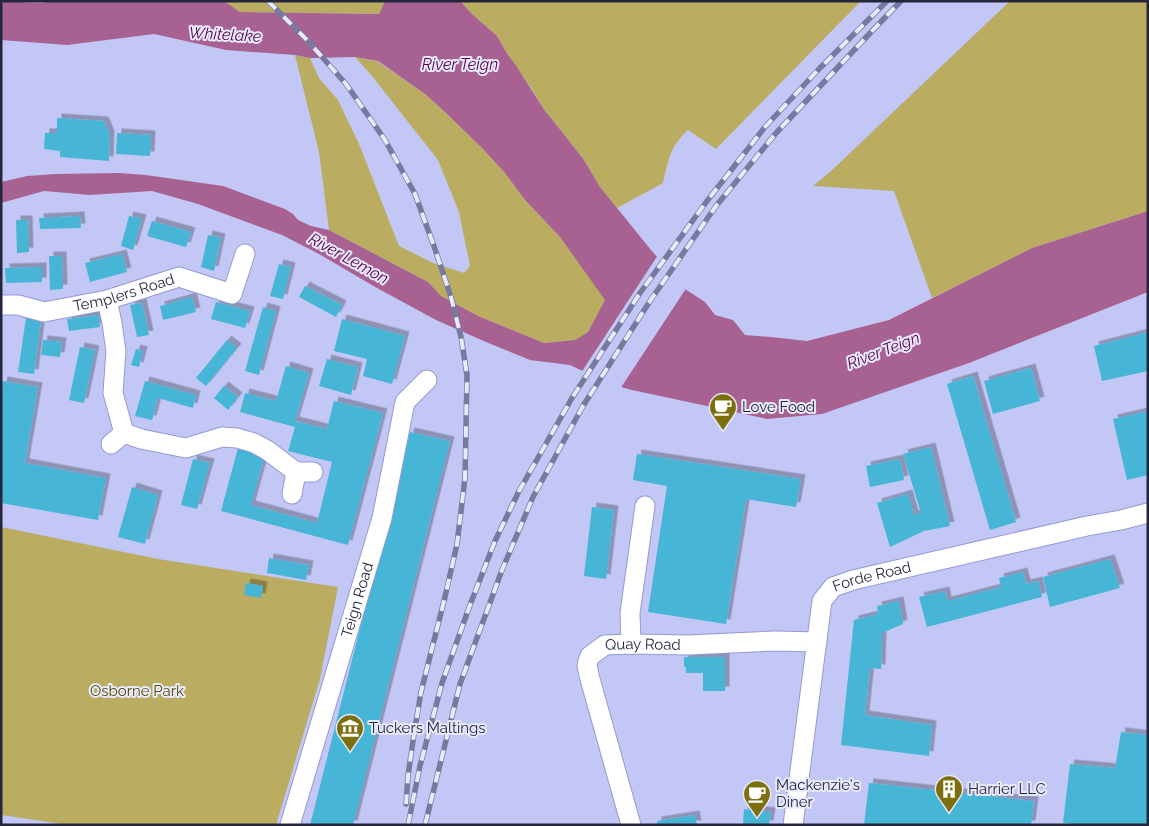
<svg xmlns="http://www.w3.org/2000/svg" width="1149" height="826" viewBox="0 0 1149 826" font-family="Raleway,sans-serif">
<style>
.green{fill:#baad62}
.water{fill:#a86292}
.pier{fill:#c2c7f6}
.building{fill:#46b5d5;filter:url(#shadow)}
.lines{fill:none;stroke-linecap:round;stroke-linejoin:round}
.street-casing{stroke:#959ad2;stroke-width:21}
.street{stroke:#fff;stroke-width:19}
.rail-casing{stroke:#777a9e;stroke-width:5.5}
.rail{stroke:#e8eafc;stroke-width:4;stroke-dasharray:11;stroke-linecap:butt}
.labels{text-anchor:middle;stroke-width:4;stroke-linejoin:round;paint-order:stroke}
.street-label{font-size:15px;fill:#24263c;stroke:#e8eafc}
.poi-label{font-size:15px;fill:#24263c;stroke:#e8eafc;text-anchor:start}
.park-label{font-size:15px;fill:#574d07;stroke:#e8eafc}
.water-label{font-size:16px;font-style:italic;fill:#5a0046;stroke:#e8eafc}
</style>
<defs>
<filter id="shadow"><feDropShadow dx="4.5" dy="-4.5" stdDeviation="0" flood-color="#0004"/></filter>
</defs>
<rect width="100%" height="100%" fill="#c2c7f6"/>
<g class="green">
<polygon points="224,1 385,1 379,14 240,12"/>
<path d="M460,1H861L716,149L688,130C669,148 669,159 663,183L617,208L600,187L584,160L551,118L545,111L531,88L508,55L497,36L472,14Z"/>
<polygon points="1010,1 1148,1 1148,211 1032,248 932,298 894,191 813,186 831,171"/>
<polygon points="295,55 310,58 319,78 338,100 359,144 399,246 433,263 464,273 470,266 459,212 438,160 372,76 355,57 377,61 425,94 446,113 482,148 505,173 525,200 560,237 606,300 588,332 575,340 544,343 478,316 441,296 428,282 329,230 319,152"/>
<polygon points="1,527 158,559 338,587 320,679 276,825 69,825 1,815"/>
</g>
<path class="water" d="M1,1C19,1 36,5 53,1H224L240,12L379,14L385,1H460L472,14L497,36L508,55L515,64L545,111L551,118L584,160L600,187L651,250L685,289L705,302L715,315L733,320L745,335L771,337L807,341L889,320L1032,248L1148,211V292L969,363L822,414L767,419L632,390L610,384L570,365L530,360L486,342L436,320L377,288L319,254L282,235L198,204L152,191L90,195L44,191L1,203V182L27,176L55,174L119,173L146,175L223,186L285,209L293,214L298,220L311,226L329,230L428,282L441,296L478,316L544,343L575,340L588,332L605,300L560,237L525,200L505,173L482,148L446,113L425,94L378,61L355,57L310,58L295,55L226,50L154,34L67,45L1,40Z"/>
<polygon class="pier" points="658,255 687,287 620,389 609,386 581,373"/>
<g class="building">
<polygon points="57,118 104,121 110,135 109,161 60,157 60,151 44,149 45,133 57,133"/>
<polygon points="117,133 151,135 150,156 116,154"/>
<polygon points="80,216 81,228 40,229 39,218"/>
<polygon points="129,216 142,219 133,250 121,246"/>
<polygon points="16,220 28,220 29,252 17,253"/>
<polygon points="152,221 191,232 186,247 147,236"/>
<polygon points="208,235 221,238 214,271 201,267"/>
<polygon points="122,254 127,272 90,282 85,263"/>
<polygon points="49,256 62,256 63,289 50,290"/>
<polygon points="279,264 291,267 283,299 270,296"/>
<polygon points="42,267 42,282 6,283 5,268"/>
<polygon points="305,286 342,305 336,317 299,297"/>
<polygon points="192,297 196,312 163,320 160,306"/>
<polygon points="216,302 250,311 245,328 211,319"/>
<polygon points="142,303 149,335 137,337 130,305"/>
<polygon points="263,307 276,311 259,375 245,371"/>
<polygon points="99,315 100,327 69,331 67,319"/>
<polygon points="26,318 41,320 34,374 18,372"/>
<polygon points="342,319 405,336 392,384 363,376 367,359 334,351"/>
<polygon points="1148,332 1148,371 1102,381 1094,346"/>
<polygon points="43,340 62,342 60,357 41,355"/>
<polygon points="227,340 237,348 206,386 196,378"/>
<polygon points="80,347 95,350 84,403 69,400"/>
<polygon points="136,349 143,351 139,367 131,365"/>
<polygon points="327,359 358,367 351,395 319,386"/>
<polygon points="286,366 309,373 295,421 327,429 334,401 383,413 348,545 221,511 238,448 265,455 251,505 317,523 332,462 288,451 295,427 240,412 245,393 276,401"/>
<polygon points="1031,368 1040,401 993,414 984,381"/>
<polygon points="973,376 1016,522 990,530 947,384"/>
<polygon points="3,381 38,387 25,463 106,478 98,520 1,503 1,389"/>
<polygon points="145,381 196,395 193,408 158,398 152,420 135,416"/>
<polygon points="224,386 238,397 228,410 214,398"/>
<polygon points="1148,411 1148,475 1127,480 1113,419"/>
<polygon points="410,432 450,441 353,825 310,825"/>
<polygon points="931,447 950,526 924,531 890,547 877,503 908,494 914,515 921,513 903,454"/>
<polygon points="637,454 801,479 796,507 746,499 726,624 648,612 667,486 633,480"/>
<polygon points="193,459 210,463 197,509 181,505"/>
<polygon points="900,459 904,480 870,487 866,466"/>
<polygon points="132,487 158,495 145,544 118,537"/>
<polygon points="592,507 614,510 606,579 584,576"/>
<polygon points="269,558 309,565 306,580 267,573"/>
<polygon points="1110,559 1120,588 1050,607 1043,577"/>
<polygon points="1023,572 1026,584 1038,581 1042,597 927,627 919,597 945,591 947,601 1001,587 999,578"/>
<polygon points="246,583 263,586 261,598 244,595"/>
<polygon points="899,601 903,624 882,633 881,669 870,668 865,715 932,725 929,756 841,745 854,620 878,614 877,606"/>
<polygon points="684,657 725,657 725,691 703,691 703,673 686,673 686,667 684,667"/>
<polygon points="1121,732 1148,735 1148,825 1082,825 1063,823 1070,764 1115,768"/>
<polygon points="869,783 1034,801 1031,825 864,825"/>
<polygon points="744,809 771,812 769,825 743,825"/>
<polygon points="695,815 697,825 657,825 657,821"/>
</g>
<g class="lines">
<g class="street-casing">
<g id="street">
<polyline points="107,300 112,323 116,351 113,393 124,433 141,439 186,448 222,437 237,438 254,443 267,450 296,472"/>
<path id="s1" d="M1,305H18L44,312L107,300L179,277L232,294L245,254"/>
<polyline points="111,444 124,433"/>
<polyline points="292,494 296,472 313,472"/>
<polyline points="631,644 630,613 645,506"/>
<path id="s2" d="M290,825L382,518L405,402L427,380"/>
<path id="s3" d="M631,825L590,679L587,666L588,661L590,656L605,645L631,644L688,645L775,641L817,642"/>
<path id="s4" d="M793,825L822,601L833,587L853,580L1087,526L1121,520L1148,513"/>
</g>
</g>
<use href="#street" class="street"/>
<g class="rail-casing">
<g id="rail">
<polyline points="268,1 307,40 346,84 385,140 415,194 435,249 451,297 461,337 467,375 465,478 457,544 445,597 421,692 414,734 408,776 406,804"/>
<polyline points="408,825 420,766 442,683 470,605 495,541 519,491 572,398 640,293 707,201 765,127 818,70 887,1"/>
<polyline points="425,825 460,684 502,570 533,497 583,406 650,301 716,206 777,132 872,31 901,1"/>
</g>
</g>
<use href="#rail" class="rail"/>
</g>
<defs>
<g id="cafe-pin" transform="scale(1.4375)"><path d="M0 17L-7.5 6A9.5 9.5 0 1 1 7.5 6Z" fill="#7d6f0d" stroke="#e8eafc"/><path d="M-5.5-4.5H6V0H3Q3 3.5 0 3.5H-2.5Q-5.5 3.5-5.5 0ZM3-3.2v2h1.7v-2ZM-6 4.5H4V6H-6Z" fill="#fff"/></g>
<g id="museum-pin" transform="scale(1.4375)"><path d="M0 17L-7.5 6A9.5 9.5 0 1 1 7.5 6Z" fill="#7d6f0d" stroke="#e8eafc"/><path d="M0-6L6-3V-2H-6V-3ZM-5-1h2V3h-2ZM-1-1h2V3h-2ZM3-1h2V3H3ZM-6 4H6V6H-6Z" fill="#fff"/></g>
<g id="building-pin" transform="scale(1.4375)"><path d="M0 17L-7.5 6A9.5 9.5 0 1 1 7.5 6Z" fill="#7d6f0d" stroke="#e8eafc"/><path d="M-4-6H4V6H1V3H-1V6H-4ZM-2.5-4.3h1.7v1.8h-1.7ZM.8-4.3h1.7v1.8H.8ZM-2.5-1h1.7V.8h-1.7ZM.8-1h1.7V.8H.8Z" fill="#fff"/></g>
</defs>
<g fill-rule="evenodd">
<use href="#cafe-pin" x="723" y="407"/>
<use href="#museum-pin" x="350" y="728"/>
<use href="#building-pin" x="949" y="789"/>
<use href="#cafe-pin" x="757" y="794"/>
</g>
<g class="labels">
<g class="street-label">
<text dy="5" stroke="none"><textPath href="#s1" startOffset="126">Templers Road</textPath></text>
<text dy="5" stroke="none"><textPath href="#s4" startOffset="284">Forde Road</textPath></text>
<text dy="5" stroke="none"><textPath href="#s2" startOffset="235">Teign Road</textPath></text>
<text dy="5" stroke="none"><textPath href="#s3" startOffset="232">Quay Road</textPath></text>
</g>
<g class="poi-label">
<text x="742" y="412">Love Food</text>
<text x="369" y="733">Tuckers Maltings</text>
<text x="776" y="790">Mackenzie's<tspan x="776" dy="17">Diner</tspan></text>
<text x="968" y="794">Harrier LLC</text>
</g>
<g class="park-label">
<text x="137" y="696">Osborne Park</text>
</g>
<g class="water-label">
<text transform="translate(225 34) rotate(3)" y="6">Whitelake</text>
<text x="460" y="70">River Teign</text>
<text transform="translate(349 258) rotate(29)" y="6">River Lemon</text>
<text transform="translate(883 350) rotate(-21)" y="6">River Teign</text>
</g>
</g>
<rect width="1149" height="826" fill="none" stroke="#24263c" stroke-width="5"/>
</svg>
